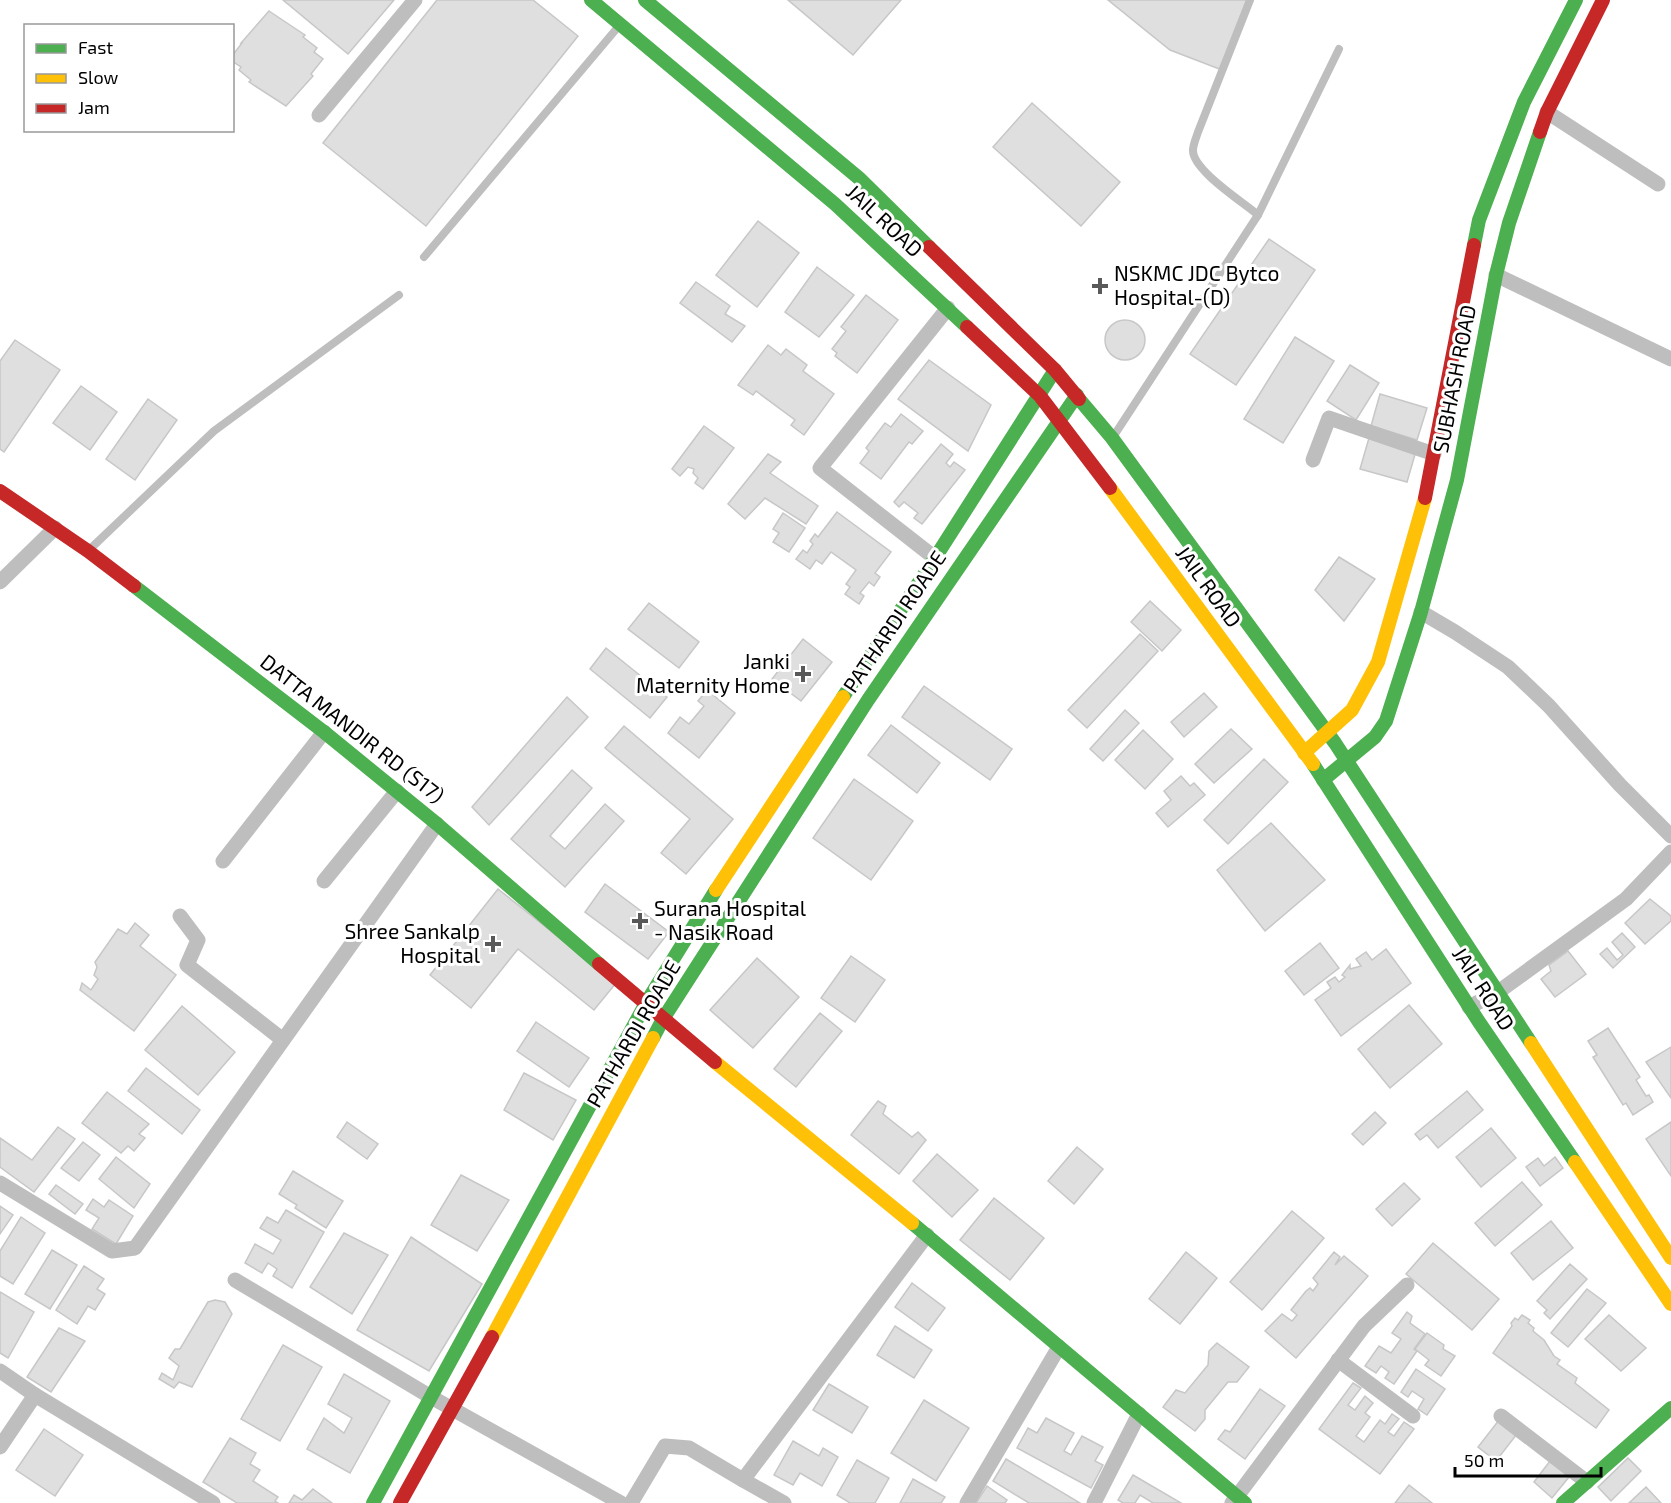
<svg xmlns="http://www.w3.org/2000/svg" width="1671" height="1503" viewBox="0 0 1671 1503" font-family="'Exo 2',sans-serif">
<style>
.building{fill:#dfdfdf;stroke:#c7c7c7;stroke-width:1.5}
.lines{fill:none;stroke-linecap:round;stroke-linejoin:round}
.lane{stroke:#bebebe;stroke-width:8}
.street{stroke:#bebebe;stroke-width:15}
.fast{stroke:#4caf50;stroke-width:14}
.slow{stroke:#ffc107;stroke-width:14}
.jam{stroke:#c62828;stroke-width:14}
.poi-dot{fill:#595959;stroke:#fff;stroke-width:2}
.labels{text-anchor:middle;stroke-width:6;stroke-linejoin:round;paint-order:stroke}
.street-label{font-size:21px;fill:#000;stroke:#fff}
.poi-label{font-size:21px;fill:#000;stroke:#fff;text-anchor:start}
</style>
<rect width="100%" height="100%" fill="#fff"/>
<g class="building">
<polygon points="283,0 394,0 348,54"/>
<polygon points="437,0 533,0 578,36 426,226 323,143"/>
<polygon points="788,0 901,0 853,55"/>
<polygon points="1108,0 1249,0 1222,70 1170,50"/>
<polygon points="269,11 305,35 303,37 317,48 314,52 323,59 311,74 313,76 286,106 249,82 251,80 239,70 241,67 232,61 232,56 242,43 241,43"/>
<polygon points="1032,103 1120,182 1081,226 993,147"/>
<polygon points="758,221 799,253 757,307 716,275"/>
<polygon points="1269,239 1315,270 1236,385 1190,354"/>
<polygon points="817,267 854,295 819,337 785,312"/>
<polygon points="696,282 730,306 725,314 745,326 732,342 680,303"/>
<polygon points="866,295 898,320 857,373 835,356 837,353 832,349 846,331 841,327"/>
<circle cx="1125" cy="340" r="20"/>
<polygon points="1295,337 1334,361 1283,443 1244,419"/>
<polygon points="15,340 60,370 4,452 0,449 0,361"/>
<polygon points="768,345 781,355 786,349 807,365 803,371 834,394 804,435 791,425 795,420 756,391 753,395 738,385"/>
<polygon points="929,360 991,405 968,451 898,399"/>
<polygon points="1350,365 1379,383 1356,420 1327,401"/>
<polygon points="81,386 117,412 90,450 53,423"/>
<polygon points="1380,394 1427,408 1417,440 1371,426"/>
<polygon points="148,399 177,420 135,480 106,459"/>
<polygon points="901,414 923,431 912,444 909,442 881,479 860,463 869,451 866,448 885,423 891,427"/>
<polygon points="704,426 734,448 703,489 695,483 698,478 693,473 694,469 688,467 680,476 672,469"/>
<polygon points="1369,438 1416,451 1407,482 1360,469"/>
<polygon points="941,444 953,454 946,463 950,467 954,462 965,470 922,524 914,518 918,513 904,502 899,507 894,502"/>
<polygon points="768,454 781,462 770,473 818,506 806,524 765,498 745,519 728,504"/>
<polygon points="837,512 891,552 875,573 880,577 874,586 869,582 860,593 864,596 859,604 845,594 850,587 846,584 856,570 831,552 822,564 816,560 810,569 796,559 803,550 807,553 813,544 810,541 815,534 818,537"/>
<polygon points="783,513 805,528 789,552 773,542 779,533 773,529"/>
<polygon points="1339,557 1375,579 1344,621 1315,590"/>
<polygon points="1150,601 1181,630 1162,651 1131,622"/>
<polygon points="649,603 699,642 679,668 628,629"/>
<polygon points="1140,634 1158,651 1087,728 1068,710"/>
<polygon points="803,639 832,662 801,701 772,679"/>
<polygon points="606,648 667,697 650,718 590,669"/>
<polygon points="924,686 1012,749 990,780 902,717"/>
<polygon points="707,690 735,713 699,758 668,733 680,717 689,724 704,706 698,701"/>
<polygon points="1204,693 1217,707 1184,737 1171,722"/>
<polygon points="567,697 588,717 489,825 472,807"/>
<polygon points="1125,710 1139,723 1103,761 1090,749"/>
<polygon points="891,725 940,763 917,793 868,755"/>
<polygon points="624,726 733,819 686,874 661,853 690,819 605,748"/>
<polygon points="1231,729 1252,749 1214,783 1195,764"/>
<polygon points="1143,730 1173,759 1145,789 1115,760"/>
<polygon points="1264,759 1288,782 1228,844 1204,820"/>
<polygon points="572,770 592,788 550,836 565,849 605,804 624,821 565,887 511,839"/>
<polygon points="1181,776 1190,786 1194,783 1205,795 1168,827 1156,813 1171,800 1164,791"/>
<polygon points="854,779 913,821 871,880 813,838"/>
<polygon points="1271,823 1325,880 1265,931 1217,870"/>
<polygon points="605,884 669,932 648,959 585,912"/>
<polygon points="498,889 616,983 594,1010 518,949 471,1008 430,975"/>
<polygon points="1650,899 1671,916 1671,921 1645,944 1625,923"/>
<polygon points="135,923 149,935 140,946 176,975 134,1031 80,990 82,983 91,990 98,979 94,975 97,967 95,962 118,929 127,934"/>
<polygon points="1622,933 1635,947 1613,968 1600,954 1607,948 1617,960 1623,955 1612,942"/>
<polygon points="1320,943 1339,968 1304,995 1285,971"/>
<polygon points="1386,949 1411,983 1341,1036 1315,1000 1331,988 1327,982 1335,977 1339,982 1345,977 1342,975 1350,965 1350,969 1361,966 1356,959 1366,952 1372,960"/>
<polygon points="1568,951 1586,974 1555,997 1541,979 1551,971 1549,965"/>
<polygon points="851,956 885,980 855,1022 821,998"/>
<polygon points="757,958 799,997 753,1048 710,1010"/>
<polygon points="1409,1005 1442,1044 1390,1088 1358,1049"/>
<polygon points="182,1006 235,1052 198,1095 145,1050"/>
<polygon points="820,1013 842,1031 796,1087 774,1069"/>
<polygon points="536,1022 589,1058 569,1087 517,1051"/>
<polygon points="1608,1028 1640,1077 1636,1080 1646,1096 1649,1095 1653,1102 1633,1115 1626,1103 1623,1105 1593,1057 1597,1055 1588,1041"/>
<polygon points="1671,1047 1671,1098 1646,1062"/>
<polygon points="146,1068 200,1110 182,1134 128,1091"/>
<polygon points="524,1073 576,1100 553,1140 504,1110"/>
<polygon points="1467,1091 1483,1110 1438,1148 1427,1135 1420,1140 1415,1134"/>
<polygon points="107,1092 149,1124 139,1134 145,1138 134,1151 128,1146 121,1153 82,1123"/>
<polygon points="878,1101 886,1106 883,1114 912,1137 918,1132 926,1140 899,1174 851,1135"/>
<polygon points="1375,1112 1386,1123 1363,1145 1352,1134"/>
<polygon points="347,1122 378,1144 367,1159 337,1137"/>
<polygon points="1671,1122 1671,1176 1646,1139"/>
<polygon points="58,1127 75,1139 34,1192 0,1167 0,1138 32,1160"/>
<polygon points="1491,1128 1516,1158 1481,1187 1456,1157"/>
<polygon points="83,1142 100,1155 79,1181 61,1168"/>
<polygon points="1077,1147 1103,1169 1074,1204 1048,1181"/>
<polygon points="937,1154 978,1190 952,1217 913,1181"/>
<polygon points="116,1157 150,1184 134,1208 99,1179"/>
<polygon points="1555,1157 1563,1168 1540,1186 1526,1167 1538,1158 1544,1166"/>
<polygon points="293,1171 343,1201 326,1228 295,1208 297,1205 279,1194"/>
<polygon points="461,1175 509,1200 477,1251 431,1225"/>
<polygon points="1522,1182 1542,1205 1495,1246 1475,1223"/>
<polygon points="1404,1183 1420,1199 1392,1226 1376,1209"/>
<polygon points="56,1185 83,1204 75,1214 49,1194"/>
<polygon points="994,1198 1044,1238 1010,1280 960,1240"/>
<polygon points="93,1199 104,1207 109,1200 133,1216 116,1244 92,1229 99,1218 86,1210"/>
<polygon points="0,1206 13,1215 0,1234"/>
<polygon points="286,1210 324,1232 292,1288 273,1276 277,1269 268,1263 262,1273 245,1263 255,1244 273,1254 281,1240 260,1228 267,1217 278,1223"/>
<polygon points="1292,1211 1324,1238 1262,1310 1230,1282"/>
<polygon points="21,1217 45,1233 13,1284 0,1276 0,1251"/>
<polygon points="1551,1221 1573,1248 1533,1280 1511,1253"/>
<polygon points="344,1233 388,1255 352,1314 310,1287"/>
<polygon points="411,1237 482,1284 429,1371 357,1330"/>
<polygon points="1433,1243 1499,1299 1472,1330 1406,1274"/>
<polygon points="52,1250 77,1265 50,1309 25,1294"/>
<polygon points="1186,1252 1217,1278 1180,1324 1149,1299"/>
<polygon points="1334,1252 1340,1257 1335,1265 1344,1256 1368,1276 1296,1358 1265,1331 1282,1314 1292,1321 1297,1315 1291,1310 1306,1291 1310,1288 1313,1291 1318,1284 1313,1278"/>
<polygon points="1570,1264 1587,1279 1550,1319 1544,1313 1547,1310 1537,1301"/>
<polygon points="84,1266 104,1279 97,1289 105,1294 95,1310 88,1306 77,1324 56,1310"/>
<polygon points="912,1283 945,1308 928,1331 895,1307"/>
<polygon points="1587,1289 1606,1303 1568,1347 1551,1333"/>
<polygon points="0,1292 34,1312 8,1358 0,1353"/>
<polygon points="215,1300 225,1302 232,1314 192,1387 179,1382 174,1388 159,1379 162,1373 173,1380 179,1366 169,1358 175,1349 180,1349 208,1302"/>
<polygon points="1407,1312 1412,1316 1410,1323 1425,1334 1414,1349 1417,1351 1394,1384 1385,1378 1389,1372 1381,1366 1376,1373 1365,1366 1379,1346 1391,1353 1401,1339 1392,1333"/>
<polygon points="1522,1315 1530,1320 1528,1323 1534,1328 1533,1331 1544,1340 1554,1356 1560,1360 1557,1364 1577,1378 1575,1383 1609,1410 1596,1428 1493,1353 1512,1326 1511,1323 1515,1318 1518,1320"/>
<polygon points="1609,1315 1646,1348 1621,1371 1585,1339"/>
<polygon points="895,1326 932,1350 914,1378 877,1355"/>
<polygon points="59,1328 85,1341 51,1392 27,1377"/>
<polygon points="1427,1333 1444,1345 1443,1349 1455,1356 1441,1376 1425,1365 1429,1360 1415,1349"/>
<polygon points="1217,1343 1249,1367 1237,1382 1228,1382 1205,1410 1205,1419 1195,1431 1163,1407 1176,1390 1185,1393 1208,1365 1209,1351"/>
<polygon points="283,1345 322,1367 280,1441 241,1419"/>
<polygon points="1416,1369 1445,1389 1427,1415 1418,1409 1424,1399 1412,1391 1408,1397 1401,1392"/>
<polygon points="344,1374 390,1401 350,1473 307,1449 324,1418 344,1433 352,1418 328,1404"/>
<polygon points="1353,1383 1361,1388 1348,1405 1355,1410 1365,1396 1373,1403 1365,1413 1370,1417 1356,1436 1364,1442 1380,1420 1385,1424 1392,1414 1399,1419 1388,1432 1394,1436 1404,1422 1414,1429 1380,1474 1319,1429"/>
<polygon points="829,1384 868,1407 852,1433 813,1410"/>
<polygon points="1260,1389 1285,1406 1245,1459 1218,1439 1225,1430 1230,1432"/>
<polygon points="924,1400 969,1428 936,1481 891,1453"/>
<polygon points="1046,1418 1074,1433 1064,1451 1071,1455 1082,1436 1103,1447 1095,1461 1103,1465 1091,1488 1017,1448 1028,1428 1037,1433"/>
<polygon points="1499,1420 1517,1434 1496,1461 1478,1447"/>
<polygon points="44,1429 83,1455 55,1496 16,1470"/>
<polygon points="230,1438 256,1453 250,1464 260,1470 253,1481 278,1497 275,1501 278,1503 237,1503 203,1482"/>
<polygon points="793,1441 819,1456 823,1448 838,1457 822,1486 800,1473 793,1485 774,1475"/>
<polygon points="1628,1458 1641,1471 1611,1501 1598,1487"/>
<polygon points="1006,1459 1080,1503 1029,1503 993,1481"/>
<polygon points="857,1460 889,1478 875,1503 850,1503 837,1495"/>
<polygon points="1550,1461 1569,1477 1552,1498 1534,1482"/>
<polygon points="1133,1475 1181,1503 1153,1503 1140,1495 1135,1503 1123,1503 1118,1500"/>
<polygon points="913,1479 945,1497 941,1503 900,1503"/>
<polygon points="1409,1485 1432,1503 1395,1503"/>
<polygon points="987,1486 1007,1500 1005,1503 976,1503"/>
<polygon points="1646,1487 1661,1503 1629,1503"/>
<polygon points="313,1489 332,1503 289,1503 294,1495 302,1500"/>
</g>
<g class="lines">
<g class="lane">
<path d="M1250,0L1198,132C1196,138 1193,145 1193,150C1192,170 1243,202 1258,215"/>
<polyline points="424,257 618,27"/>
<polyline points="1115,434 1258,215 1339,49"/>
<polyline points="89,550 214,431 399,295"/>
</g>
<g class="street">
<polyline points="1547,112 1658,184"/>
<polyline points="319,115 415,0"/>
<polyline points="1496,275 1671,359"/>
<polyline points="1313,460 1329,418 1434,454"/>
<polyline points="935,558 820,468 948,308"/>
<polyline points="0,582 55,528"/>
<polyline points="1421,612 1455,632 1508,667 1549,706 1620,785 1671,836"/>
<polyline points="223,861 324,732"/>
<polyline points="324,881 397,791"/>
<polyline points="180,916 198,940 187,965 283,1040"/>
<polyline points="1469,1007 1498,992 1626,899 1671,852"/>
<polyline points="0,1183 112,1251 135,1248 437,824"/>
<polyline points="235,1280 431,1397 621,1503"/>
<polyline points="1338,1360 1413,1416"/>
<polyline points="0,1371 35,1395 213,1503"/>
<polyline points="1501,1416 1587,1482"/>
<polyline points="0,1447 35,1395"/>
<polyline points="631,1503 665,1446 689,1448 743,1480"/>
<polyline points="784,1503 743,1480 927,1235"/>
<polyline points="967,1503 1059,1347"/>
<polyline points="1094,1503 1139,1414"/>
<polyline points="1232,1503 1364,1326 1407,1285"/>
</g>
<g class="fast">
<polyline points="591,0 835,204 967,327"/>
<polyline points="645,0 860,179 929,247"/>
<polyline points="1474,245 1479,220 1524,102 1576,0"/>
<polyline points="1079,399 1112,438 1335,743 1531,1043"/>
<polyline points="134,586 324,732 437,824 599,964"/>
<polyline points="843,697 935,558 1055,370"/>
<polyline points="1313,764 1479,1022 1575,1162"/>
<polyline points="1323,780 1375,737 1386,721 1421,612 1457,480 1496,275 1509,223 1540,132"/>
<polyline points="653,1038 663,1019 868,700 1077,395"/>
<polyline points="912,1223 1245,1503"/>
<polyline points="373,1503 646,1003 716,890"/>
<polyline points="1563,1503 1671,1408"/>
</g>
<g class="slow">
<polyline points="1110,488 1313,764"/>
<polyline points="1304,753 1352,710 1378,662 1425,498"/>
<polyline points="716,890 843,697"/>
<polyline points="1531,1043 1671,1258"/>
<polyline points="715,1062 912,1223"/>
<polyline points="1575,1162 1671,1304"/>
<polyline points="492,1337 653,1038"/>
</g>
<g class="jam">
<polyline points="1540,132 1547,112 1603,0"/>
<polyline points="929,247 1055,370 1079,399"/>
<polyline points="967,327 1040,396 1110,488"/>
<polyline points="0,491 88,551 134,586"/>
<polyline points="1425,498 1474,245"/>
<polyline points="599,964 715,1062"/>
<polyline points="400,1503 492,1337"/>
</g>
</g>
<g class="poi-dot">
<path d="M1097 277h6v6h6v6h-6v6h-6v-6h-6v-6h6z"/>
<path d="M800 665h6v6h6v6h-6v6h-6v-6h-6v-6h6z"/>
<path d="M637 912h6v6h6v6h-6v6h-6v-6h-6v-6h6z"/>
<path d="M490 935h6v6h6v6h-6v6h-6v-6h-6v-6h6z"/>
</g>
<g class="labels">
<g class="street-label">
<text transform="translate(884 221) rotate(43)" y="7">JAIL ROAD</text>
<text transform="translate(1455 379) rotate(-79)" y="7">SUBHASH ROAD</text>
<text transform="translate(1208 587) rotate(54)" y="7">JAIL ROAD</text>
<text transform="translate(895 622) rotate(-56)" y="7">PATHARDI ROADE</text>
<text transform="translate(352 729) rotate(38)" y="7">DATTA MANDIR RD (S17)</text>
<text transform="translate(1483 989) rotate(57)" y="7">JAIL ROAD</text>
<text transform="translate(634 1034) rotate(-60)" y="7">PATHARDI ROADE</text>
</g>
<g class="poi-label">
<text x="1114" y="281">NSKMC JDC Bytco<tspan x="1114" dy="24">Hospital-(D)</tspan></text>
<text x="790" y="669" text-anchor="end">Janki<tspan x="790" dy="24">Maternity Home</tspan></text>
<text x="654" y="916">Surana Hospital<tspan x="654" dy="24">- Nasik Road</tspan></text>
<text x="480" y="939" text-anchor="end">Shree Sankalp<tspan x="480" dy="24">Hospital</tspan></text>
</g>
</g>
<rect x="24" y="24" width="210" height="108" fill="#ffffff" stroke="#999999" stroke-width="1.5"/>
<rect x="36" y="44" width="30" height="9" fill="#4caf50" stroke="#999999" stroke-width="1.5"/>
<text x="78" y="54" font-size="18" fill="#000000">Fast</text>
<rect x="36" y="74" width="30" height="9" fill="#ffc107" stroke="#999999" stroke-width="1.5"/>
<text x="78" y="84" font-size="18" fill="#000000">Slow</text>
<rect x="36" y="104" width="30" height="9" fill="#c62828" stroke="#999999" stroke-width="1.5"/>
<text x="78" y="114" font-size="18" fill="#000000">Jam</text>
<path d="M1455 1467v9h146v-9" fill="none" stroke="#000000" stroke-width="3"/>
<text x="1464" y="1467" font-size="18" fill="#000000" stroke="#ffffff" stroke-width="4.5" paint-order="stroke">50 m</text>
</svg>
